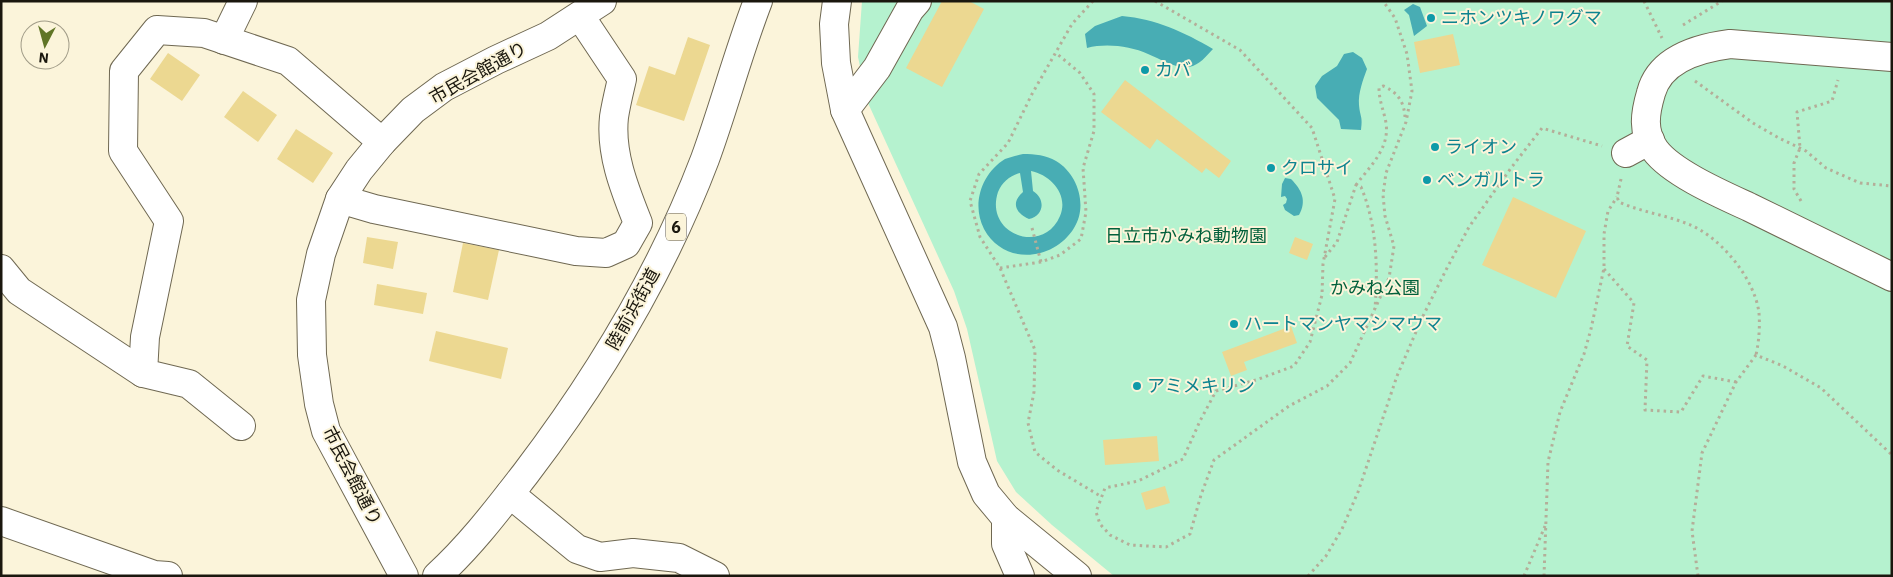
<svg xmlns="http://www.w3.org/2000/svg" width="1893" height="577" viewBox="0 0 1893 577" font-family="'IBM Plex Sans','Noto Sans JP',sans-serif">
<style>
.green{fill:#b5f2cf}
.water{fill:#48adb4;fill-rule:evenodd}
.building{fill:#ecd891}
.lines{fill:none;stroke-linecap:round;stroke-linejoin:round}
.minor-casing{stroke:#6f6852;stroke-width:30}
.highway-casing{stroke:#6f6852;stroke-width:30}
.path{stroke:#b4ae99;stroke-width:3;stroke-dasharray:2.5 4;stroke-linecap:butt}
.minor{stroke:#fff;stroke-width:28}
.highway{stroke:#fff;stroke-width:28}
.culture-dot{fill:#0f9aa8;stroke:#fbf4da;stroke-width:2}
.labels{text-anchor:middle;stroke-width:4;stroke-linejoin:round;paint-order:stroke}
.shield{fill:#fbf4da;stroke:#5e594b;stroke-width:1}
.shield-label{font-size:16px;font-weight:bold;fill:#1a170e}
.culture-label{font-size:18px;fill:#0d838f;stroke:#fbf4da;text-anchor:start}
.street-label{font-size:18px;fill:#1a170e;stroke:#fbf4da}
.park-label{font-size:18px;fill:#01603b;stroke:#fbf4da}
</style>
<rect width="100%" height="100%" fill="#fbf4da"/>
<polygon class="green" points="862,1 1892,1 1892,576 1114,576 1052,525 1016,492 997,461 967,329 954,291 868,103 858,57"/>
<g class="water">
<polygon points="1413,4 1420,7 1427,26 1414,36 1409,15 1404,10"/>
<path d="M1122,16C1156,19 1184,32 1213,49C1206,56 1200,65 1189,67C1175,69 1161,59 1148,54C1130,46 1106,43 1087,48L1085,34L1095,26Z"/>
<path d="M1353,52L1362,58L1367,69C1363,80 1358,93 1359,105C1360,117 1363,116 1361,130L1341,129L1339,120L1317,98L1315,86L1322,76L1337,66L1344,54Z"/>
<path d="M1023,154C1035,154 1046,155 1056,161C1078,174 1088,206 1074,228C1054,261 1004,266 984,229C971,204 982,173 1005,159C1011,157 1018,155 1023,154ZM1031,171C1051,175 1069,195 1060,216C1043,256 984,234 998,192C1002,182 1011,175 1020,173L1023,192C1011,202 1015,213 1029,219C1044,216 1046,199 1033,191Z"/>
<path d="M1285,178L1291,179C1302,190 1307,201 1299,215L1294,216L1285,210L1283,205L1286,203L1287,199L1285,196L1281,197L1282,184Z"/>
</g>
<g class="building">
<polygon points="942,1 969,1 984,9 942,87 906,68"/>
<polygon points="1453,34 1460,65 1420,73 1414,42"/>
<polygon points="688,37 710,45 684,121 636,105 649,66 675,75"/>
<polygon points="168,53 200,75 182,101 150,79"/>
<polygon points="1125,80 1231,161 1219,178 1206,168 1202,173 1157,139 1150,149 1101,112"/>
<polygon points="243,91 277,115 258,142 224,117"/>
<polygon points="296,129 333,153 313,183 277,159"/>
<polygon points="1513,197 1586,231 1556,298 1482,265"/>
<polygon points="367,237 398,242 393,269 363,263"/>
<polygon points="1295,237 1313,244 1307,260 1289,253"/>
<polygon points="463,243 499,250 488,300 453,292"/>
<polygon points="377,284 427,293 423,314 374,305"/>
<polygon points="1291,326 1297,343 1244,362 1247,370 1231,376 1222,352"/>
<polygon points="436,331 508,348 501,379 429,361"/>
<polygon points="1157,436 1159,461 1105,465 1103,440"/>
<polygon points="1165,486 1170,503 1146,510 1141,493"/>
</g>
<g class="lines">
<g class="minor-casing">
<g id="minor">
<polyline points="837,1 834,24 836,63 845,110 943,327 951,358 972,462 986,494 1006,518 1077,576"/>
<polyline points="224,40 243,1"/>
<path d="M1892,57L1730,44C1699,48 1660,59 1651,93C1645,113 1642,132 1655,150C1672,173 1723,195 1749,207C1796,230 1844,253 1892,277"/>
<polyline points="845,110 877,68 910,9 917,1"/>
<polyline points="1626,153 1650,140"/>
<path d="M340,199L374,209L576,251L606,253L626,244L638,223C625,190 610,154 614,117C616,104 619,92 622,79L580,16"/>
<polyline points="1,269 19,291 143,373"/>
<polyline points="241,426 189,384 143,373 145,337 169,221 123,151 124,71 157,30 204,33 288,61 382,142"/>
<polyline points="510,494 577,549 600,557 633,553 679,558 715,576"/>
<polyline points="1006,518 1006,544 1020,576"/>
<polyline points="1,521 154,575 168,576"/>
<polyline points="404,576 326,431 319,404 312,355 311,300 321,254 340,199 359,170 382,142 413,110 444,87 496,60 548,36 602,1"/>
</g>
</g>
<g class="highway-casing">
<path id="highway" d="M437,576C471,545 498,509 526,473C599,377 662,272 705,159C724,107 738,53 758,1"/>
</g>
<g class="path">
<polyline points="1093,1 1072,24 1032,94 1008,143 979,174 970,201 980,237 1000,268 1035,350 1034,392 1028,423 1035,452 1057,470 1102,497"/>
<polyline points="1155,1 1240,50 1312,128 1335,199 1323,264 1322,295 1310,342 1294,366 1256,380 1216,391 1200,421 1183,459 1138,481 1105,488 1096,512 1100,524 1110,535 1130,545 1166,547 1190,534 1201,495 1214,460 1289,406 1327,386 1350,363 1389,278 1394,246 1385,216 1383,195 1386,173 1406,122 1412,91 1407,54 1395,18 1383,1"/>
<polyline points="1644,1 1662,38"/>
<polyline points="1683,25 1722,1"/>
<polyline points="1695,81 1753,123 1779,138 1806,151 1826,168 1860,183 1892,186"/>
<path d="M1621,179L1617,197L1619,202C1641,212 1666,215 1688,224C1720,236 1755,279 1759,313C1760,327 1759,341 1756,355"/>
<path d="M1356,185C1369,167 1390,149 1386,123C1384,111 1379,101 1379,88L1383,86C1397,92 1404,101 1405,117"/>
<polyline points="1801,201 1794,189 1794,163 1800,148 1797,112 1832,101 1838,80"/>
<polyline points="1032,228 1041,262"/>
<path d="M1325,257L1337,242L1356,185L1361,187C1377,225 1378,268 1375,309"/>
<polyline points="1000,268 1041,262 1060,255 1081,239 1086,212 1083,168 1094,131 1094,94 1080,73 1056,53"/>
<polyline points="1604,269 1634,303 1627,346 1647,360 1645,410 1681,412 1703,376 1736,382"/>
<polyline points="1308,576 1326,556 1342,529 1358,492 1397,376 1422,318 1447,268 1469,227 1511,168 1542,128 1602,146"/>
<polyline points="1524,576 1545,526"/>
<polyline points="1544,576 1548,462 1560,412 1584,354 1591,329 1604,268 1604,234 1608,211 1617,197"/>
<polyline points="1698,576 1692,531 1702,453 1736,382 1756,355 1783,366 1821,388 1892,455"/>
</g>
<use href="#minor" class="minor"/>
<use href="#highway" class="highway"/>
</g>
<g class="culture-dot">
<circle cx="1431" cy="18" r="5"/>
<circle cx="1145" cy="70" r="5"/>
<circle cx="1435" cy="147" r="5"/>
<circle cx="1271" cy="168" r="5"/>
<circle cx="1427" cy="180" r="5"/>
<circle cx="1234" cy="324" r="5"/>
<circle cx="1137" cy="386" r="5"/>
</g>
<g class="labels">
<rect class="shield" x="666" y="213.5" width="20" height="27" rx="4"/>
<g class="shield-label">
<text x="676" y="233">6</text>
</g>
<g class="culture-label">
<text x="1441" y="24">ニホンツキノワグマ</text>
<text x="1155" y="76">カバ</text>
<text x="1445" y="153">ライオン</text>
<text x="1281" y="174">クロサイ</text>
<text x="1437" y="186">ベンガルトラ</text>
<text x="1244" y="330">ハートマンヤマシマウマ</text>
<text x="1147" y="392">アミメキリン</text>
</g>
<g class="street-label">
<text transform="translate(478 73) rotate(-29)" y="6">市民会館通り</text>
<text transform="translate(633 309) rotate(-61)" y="6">陸前浜街道</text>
<text transform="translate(352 476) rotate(63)" y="6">市民会館通り</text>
</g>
<g class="park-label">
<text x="1186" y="242">日立市かみね動物園</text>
<text x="1375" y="294">かみね公園</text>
</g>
</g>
<rect width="1893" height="577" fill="none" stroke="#1a170e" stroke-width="5"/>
<g transform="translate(45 45) rotate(186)"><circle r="24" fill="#fbf4da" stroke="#a19c88"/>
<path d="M0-4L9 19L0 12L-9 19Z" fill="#607526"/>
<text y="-8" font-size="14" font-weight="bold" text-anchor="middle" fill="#1a170e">N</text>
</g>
</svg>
